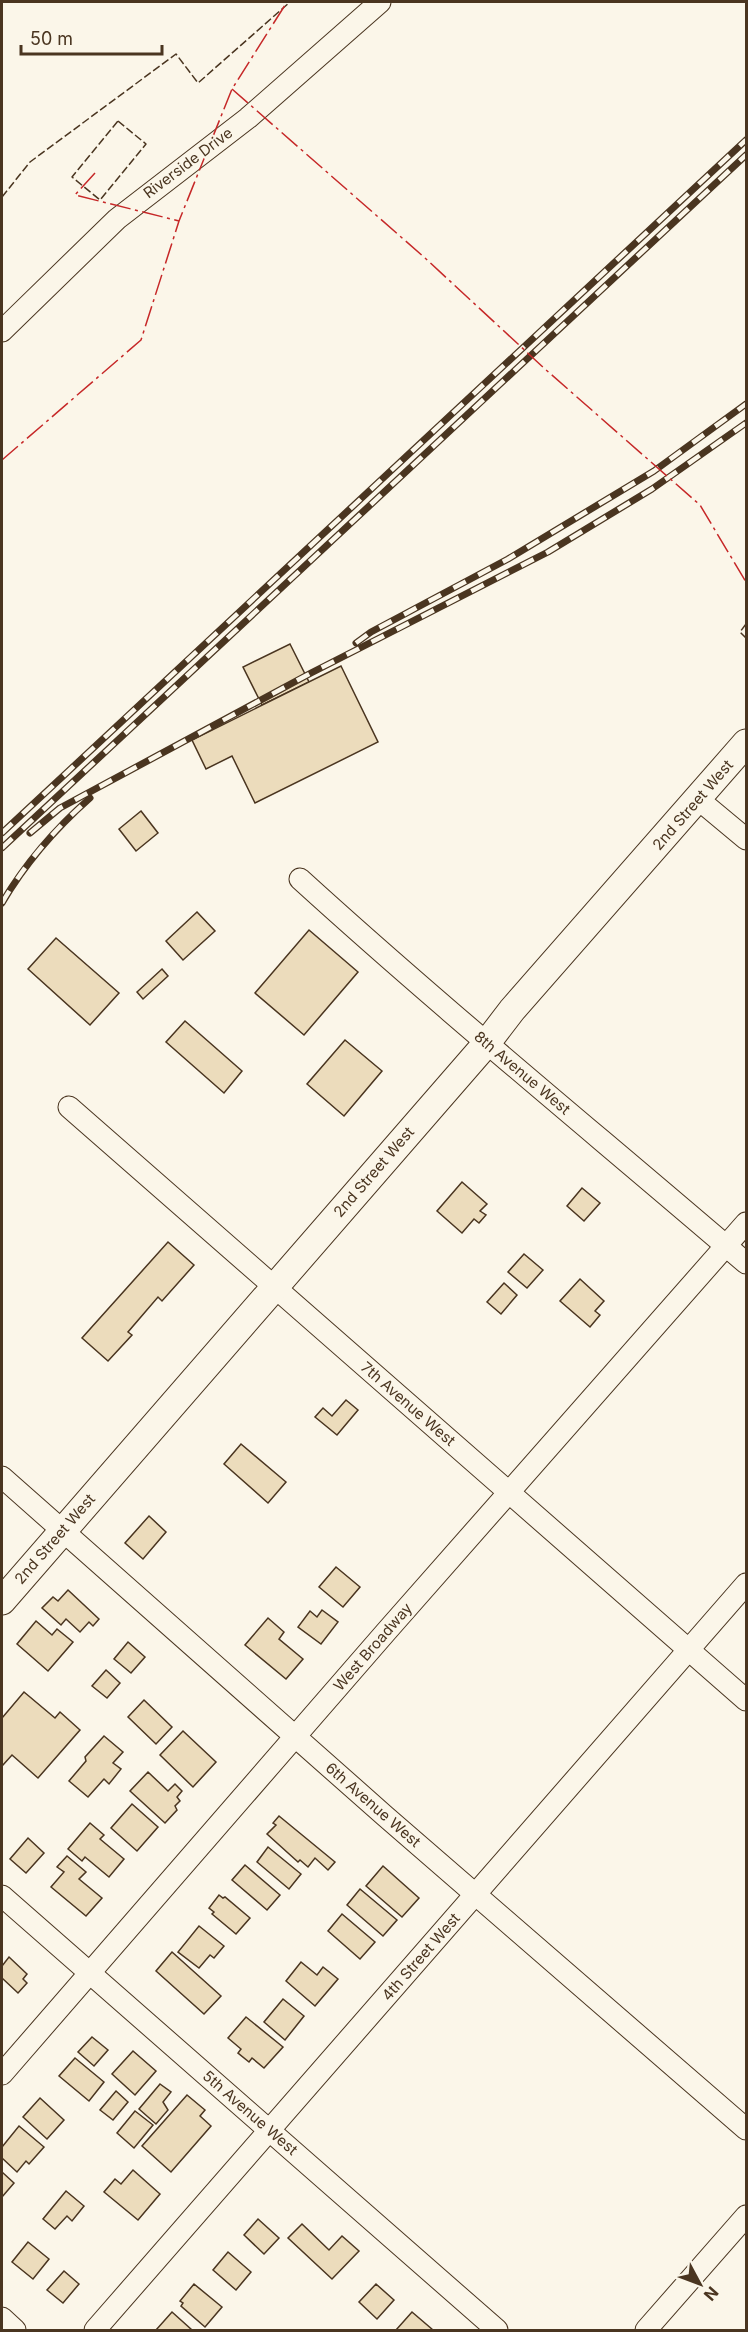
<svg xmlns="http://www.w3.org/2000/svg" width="748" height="2332" viewBox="0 0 748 2332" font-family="Inter,sans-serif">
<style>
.building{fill:#ecdcbc;stroke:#4a3520;stroke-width:1.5}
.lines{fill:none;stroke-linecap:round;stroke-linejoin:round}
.minor-casing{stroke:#4a3520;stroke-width:23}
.major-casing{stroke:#4a3520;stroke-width:29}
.minor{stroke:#fbf6e9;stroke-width:21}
.major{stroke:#fbf6e9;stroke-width:27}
.rail-casing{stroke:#4a3520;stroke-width:7}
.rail{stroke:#fbf6e9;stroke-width:4.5;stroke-dasharray:14;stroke-linecap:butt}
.fence{stroke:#4a3520;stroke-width:1.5;stroke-dasharray:8 3;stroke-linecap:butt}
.power{stroke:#c62828;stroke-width:1.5;stroke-dasharray:21 4.5 3 4.5;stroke-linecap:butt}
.labels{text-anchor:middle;stroke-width:4.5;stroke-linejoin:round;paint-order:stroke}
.street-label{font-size:15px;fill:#4a3520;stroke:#fbf6e9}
</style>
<rect width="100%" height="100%" fill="#fbf6e9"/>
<g class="building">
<polygon points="290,644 309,682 262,705 243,667"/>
<polygon points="341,666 378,742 255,803 232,756 206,769 192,740"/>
<polygon points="141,811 158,833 136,851 119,829"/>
<polygon points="197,912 215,931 183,960 166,941"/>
<polygon points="309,930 358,972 304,1035 255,993"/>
<polygon points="56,938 119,993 90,1025 28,969"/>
<polygon points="162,969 168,976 143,999 137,992"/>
<polygon points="185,1021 242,1071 224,1093 166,1042"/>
<polygon points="345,1040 382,1071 344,1116 307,1084"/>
<polygon points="462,1182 487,1204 480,1211 486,1215 479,1223 474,1219 462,1233 437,1211"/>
<polygon points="582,1188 600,1203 584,1221 567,1206"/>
<polygon points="168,1242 194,1265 162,1301 158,1297 128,1332 132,1335 108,1361 82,1338"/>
<polygon points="524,1254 543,1270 527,1288 508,1272"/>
<polygon points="580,1279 604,1301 595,1311 600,1315 590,1327 560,1301"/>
<polygon points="504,1283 517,1295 501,1314 487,1302"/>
<polygon points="346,1400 358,1410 337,1435 315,1417 323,1408 332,1416"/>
<polygon points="241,1444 286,1482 268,1503 224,1464"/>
<polygon points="149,1516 166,1532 143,1559 125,1543"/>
<polygon points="336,1567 360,1587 343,1607 319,1587"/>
<polygon points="68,1590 99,1619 93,1626 89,1622 80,1632 66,1619 61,1625 42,1608 53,1597 58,1601"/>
<polygon points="322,1610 338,1622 321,1644 298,1627 310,1611 317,1617"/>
<polygon points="268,1618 284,1632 279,1639 303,1659 286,1679 245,1645"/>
<polygon points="36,1621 52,1635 57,1629 73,1642 48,1671 17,1644"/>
<polygon points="128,1642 145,1657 131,1673 114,1659"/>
<polygon points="106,1670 120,1683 107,1698 92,1686"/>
<polygon points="24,1692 55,1718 60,1712 80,1730 38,1778 12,1755 2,1766 2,1718"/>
<polygon points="144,1700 172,1727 156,1744 128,1717"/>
<polygon points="183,1731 216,1762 193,1787 160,1755"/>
<polygon points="104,1736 123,1752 113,1763 121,1769 109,1784 104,1779 88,1797 69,1781 86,1761 85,1757"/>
<polygon points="148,1772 168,1791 175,1784 182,1791 177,1797 180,1801 175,1806 177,1810 165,1823 130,1791"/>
<polygon points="132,1804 158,1827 137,1851 111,1828"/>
<polygon points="279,1816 335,1862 328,1870 315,1858 308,1867 300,1860 298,1862 267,1834 276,1825 273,1823"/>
<polygon points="90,1823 104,1835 100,1839 124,1859 109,1877 85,1857 82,1861 68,1849"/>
<polygon points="28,1838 44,1853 26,1873 10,1859"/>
<polygon points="268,1847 301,1874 289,1889 257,1862"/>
<polygon points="67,1856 86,1872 79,1879 102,1898 86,1916 51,1887 64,1872 57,1867"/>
<polygon points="245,1865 280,1895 267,1910 232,1880"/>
<polygon points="383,1866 419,1898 402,1917 366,1886"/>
<polygon points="360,1889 397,1920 383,1936 347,1905"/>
<polygon points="219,1895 223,1898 225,1897 250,1918 236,1934 212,1914 214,1912 209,1908"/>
<polygon points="342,1914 375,1942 360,1959 328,1931"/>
<polygon points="199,1926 224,1946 214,1958 210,1955 199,1968 178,1952"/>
<polygon points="172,1952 221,1996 204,2014 156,1971"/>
<polygon points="9,1957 27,1974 23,1979 27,1983 18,1993 2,1978 2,1966"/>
<polygon points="301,1962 317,1975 323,1967 338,1979 315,2006 286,1981"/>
<polygon points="283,1999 304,2016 285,2040 264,2022"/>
<polygon points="246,2017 283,2047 264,2068 252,2058 249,2062 238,2053 241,2049 228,2038"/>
<polygon points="92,2037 108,2050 94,2066 78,2052"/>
<polygon points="133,2051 156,2071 135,2095 112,2074"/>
<polygon points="75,2058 104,2082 89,2101 59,2076"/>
<polygon points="160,2084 171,2092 163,2102 168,2110 156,2124 139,2109"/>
<polygon points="116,2091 128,2102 113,2120 100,2110"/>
<polygon points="187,2095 205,2110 200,2116 211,2126 171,2172 142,2146"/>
<polygon points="40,2098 64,2120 47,2139 23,2117"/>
<polygon points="135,2111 153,2125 134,2148 117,2133"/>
<polygon points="19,2126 44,2147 29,2164 26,2161 17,2172 2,2158 2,2147"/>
<polygon points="133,2170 160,2194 138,2220 104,2192 115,2179 121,2184"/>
<polygon points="2,2172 14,2183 2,2197"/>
<polygon points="66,2191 84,2206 72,2221 67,2216 55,2229 43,2219"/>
<polygon points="258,2219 279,2238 264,2254 244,2235"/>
<polygon points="302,2224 329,2250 342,2236 359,2251 332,2279 288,2238"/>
<polygon points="28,2242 49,2259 33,2279 12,2262"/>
<polygon points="228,2252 251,2272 236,2290 213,2270"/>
<polygon points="64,2271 79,2284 63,2303 47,2290"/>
<polygon points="194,2284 222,2307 205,2327 181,2306 183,2303 180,2301"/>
<polygon points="376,2284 394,2300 377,2319 359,2302"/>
<polygon points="172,2312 192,2330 156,2330"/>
<polygon points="412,2312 433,2330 396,2330"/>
</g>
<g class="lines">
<g class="minor-casing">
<g id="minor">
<polyline points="2,331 117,219 248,118 380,2"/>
<polyline points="698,799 746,839"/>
<path d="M300,879C445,1011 597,1135 746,1263"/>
<polyline points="69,1107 746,1700"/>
<polyline points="2,1477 385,1816 746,2129"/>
<polyline points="2,1896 497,2330"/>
<polyline points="2,2074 385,1633 746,1223"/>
<polyline points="2,2318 15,2330"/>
<polyline points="95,2330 746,1584"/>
<polyline points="646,2330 746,2216"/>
</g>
</g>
<g class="major-casing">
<polyline id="major" points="2,1601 486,1044 512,1010 746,743"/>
</g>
<use href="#minor" class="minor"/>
<use href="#major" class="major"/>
<g class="rail-casing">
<g id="rail">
<polyline points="356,643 371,632 508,559 654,471 746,404"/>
<polyline points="2,833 746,140"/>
<polyline points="30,833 60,808 311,673 548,552 652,489 746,423"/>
<polyline points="2,848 746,155"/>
<path d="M2,903C26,862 55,829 90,798"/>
</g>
</g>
<use href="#rail" class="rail"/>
<g class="fence">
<polygon points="118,121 146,144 100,200 72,177"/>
<polyline points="2,197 30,162 176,54 198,83 290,2"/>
<polyline points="746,624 740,632 746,638"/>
</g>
<g class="power">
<polyline points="232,89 425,258 545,369 700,505 746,582"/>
<polyline points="95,173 75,195 179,221"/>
<polyline points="2,460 141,340 179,221 232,89 287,2"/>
</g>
</g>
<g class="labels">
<g class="street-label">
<text transform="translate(188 163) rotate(-37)" y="5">Riverside Drive</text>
<text transform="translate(693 805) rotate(-49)" y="5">2nd Street West</text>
<text transform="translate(522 1073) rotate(40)" y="5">8th Avenue West</text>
<text transform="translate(374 1172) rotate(-49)" y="5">2nd Street West</text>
<text transform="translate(408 1404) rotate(41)" y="5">7th Avenue West</text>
<text transform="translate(55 1539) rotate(-49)" y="5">2nd Street West</text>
<text transform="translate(373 1647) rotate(-49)" y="5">West Broadway</text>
<text transform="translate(373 1805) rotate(41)" y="5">6th Avenue West</text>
<text transform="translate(421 1957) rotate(-49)" y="5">4th Street West</text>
<text transform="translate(250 2113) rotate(41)" y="5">5th Avenue West</text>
</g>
</g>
<rect width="748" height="2332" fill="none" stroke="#4a3520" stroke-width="6"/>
<g transform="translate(700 2284) rotate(131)" stroke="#fbf6e9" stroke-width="4.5" paint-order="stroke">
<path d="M0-4.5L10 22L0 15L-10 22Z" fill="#4a3520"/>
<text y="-9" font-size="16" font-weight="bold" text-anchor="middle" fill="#4a3520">N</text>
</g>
<path d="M21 45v9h141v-9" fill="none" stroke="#4a3520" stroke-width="3"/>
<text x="30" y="45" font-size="18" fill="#4a3520" stroke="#fbf6e9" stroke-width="4.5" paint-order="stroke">50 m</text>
</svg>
